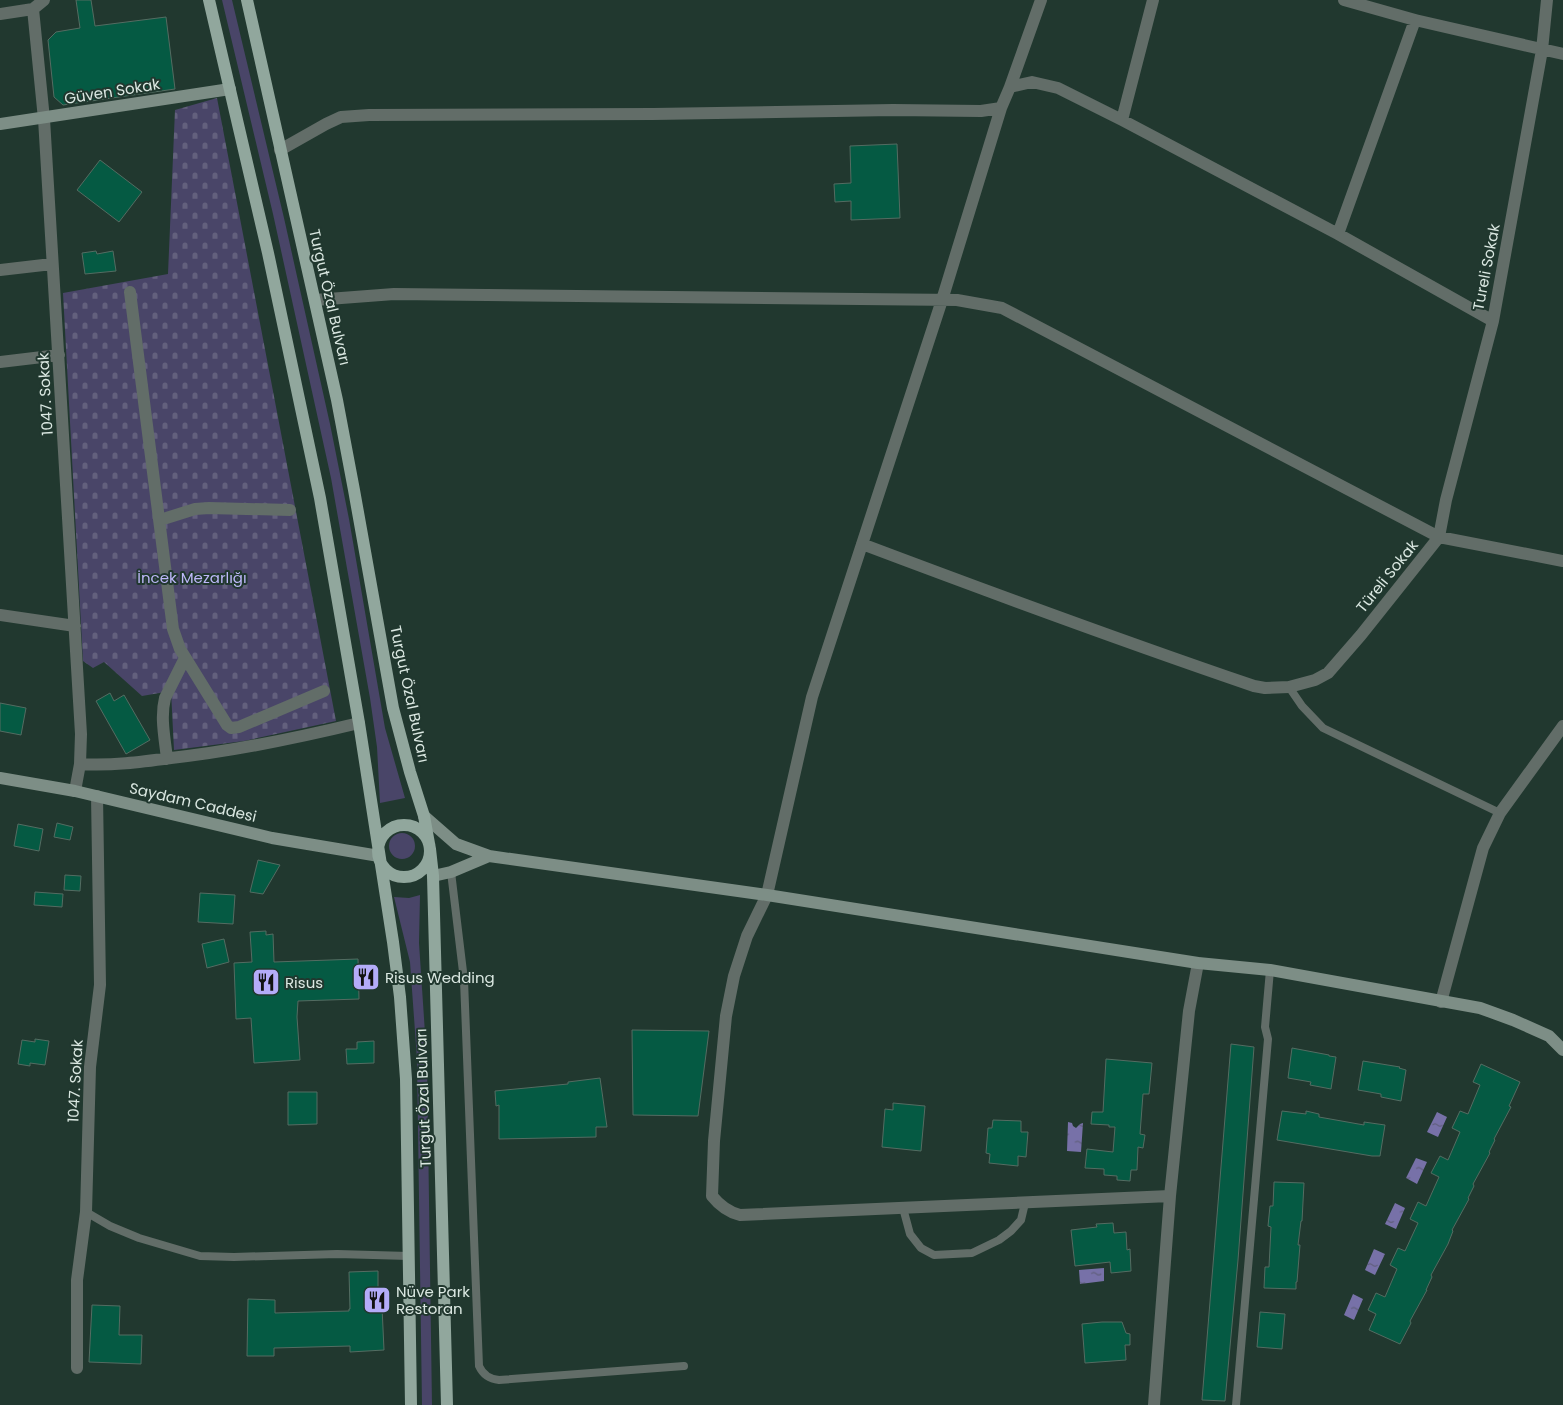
<svg xmlns="http://www.w3.org/2000/svg" width="1563" height="1405" viewBox="0 0 1563 1405" font-family="Poppins,sans-serif">
	<defs>
		<pattern id="cemetery-stones" width="16" height="16" patternUnits="userSpaceOnUse" patternTransform="scale(1.25)"><rect width="16" height="16" fill="#494568"/><path d="M2 7V4a2 2 0 0 1 4 0v3zM10 15v-3a2 2 0 0 1 4 0v3z" fill="#63607d"/></pattern>
		<pattern id="water-ripples" width="26" height="14" patternUnits="userSpaceOnUse" patternTransform="scale(1.25)"><rect width="26" height="14" fill="#7771a8"/><path d="M2 4q2-2 4 0t4 0M15 11q2-2 4 0t4 0" fill="none" stroke="#5f5e7b"/></pattern>
	</defs>
	<rect width="100%" height="100%" fill="#21382f"/>
	<path fill="#494568" d="M222,0H232L284,218L330,424L349,519L385,728L405,798L380,803L377,747L370,698L331,478L273,214Z
		M389 846a13 13 0 1 1 26 0a13 13 0 1 1-26 0Z
		M420,895L419,943L427,1063L432,1405H422L417,1059L410,962L394,897L409,898Z"/>
	<path fill="url(#cemetery-stones)" d="M217,98L336,721L244,741L174,750L171,691L142,696L104,662L93,668L83,661L63,293L168,274L175,110Z"/>
	<path fill="url(#water-ripples)" d="M1437,1112L1447,1117L1438,1137L1427,1132Z
		M1068,1122L1072,1123L1073,1126L1076,1128L1080,1124L1083,1123L1081,1152L1067,1151Z
		M1416,1158L1427,1162L1417,1184L1406,1178Z
		M1395,1203L1405,1208L1396,1229L1385,1224Z
		M1374,1249L1385,1254L1375,1275L1365,1270Z
		M1104,1268V1281L1080,1284L1079,1270Z
		M1353,1294L1363,1299L1354,1320L1344,1315Z"/>
	<path fill="#055a43" stroke="#546c62" d="M76,0H91L95,26L166,17L175,89L63,105L54,97L48,40L56,32L80,28Z
		M897,144L900,218L851,220V201L835,202L834,184L851,183L850,146Z
		M100,160L142,192L119,222L77,190Z
		M96,251L97,254L113,251L116,271L85,274L82,253Z
		M110,693L114,701L124,695L150,740L126,754L96,701Z
		M0,703L26,708L21,735L0,731Z
		M57,823L73,827L70,840L54,837Z
		M18,824L43,829L39,851L14,846Z
		M258,860L280,865L263,894L250,892Z
		M65,875L81,876L80,891L64,890Z
		M35,892L63,894L62,907L34,905Z
		M200,893L235,895L233,924L198,922Z
		M266,931V935L273,934L274,962L358,959L359,999L298,1001L297,1017L300,1060L254,1063L251,1018L236,1019L234,963L252,962L250,932Z
		M224,939L229,962L207,968L202,944Z
		M632,1030L709,1031L698,1116L633,1115Z
		M35,1039L49,1041L45,1065L30,1063V1066L18,1064L22,1040L35,1042Z
		M374,1041V1063L347,1064L346,1049H357V1042Z
		M1231,1044L1254,1047L1238,1260L1225,1401L1202,1400Z
		M1292,1048L1329,1055V1056L1336,1057L1331,1089L1310,1085L1311,1082L1288,1078Z
		M1106,1059L1152,1063L1149,1094H1143L1140,1134L1145,1135L1143,1148L1138,1147L1137,1170H1131L1130,1181L1117,1180V1176L1104,1175V1169L1085,1168L1087,1149L1113,1152L1115,1127H1109V1125L1091,1124L1092,1112H1103Z
		M1363,1061L1400,1067L1399,1068L1406,1070L1401,1101L1381,1097V1094L1358,1090Z
		M1481,1064L1520,1082L1509,1106L1511,1107L1494,1139L1495,1140L1489,1152L1490,1153L1473,1184L1474,1186L1468,1198L1469,1199L1452,1230L1453,1231L1448,1244L1431,1275L1432,1277L1426,1290H1427L1410,1321L1411,1323L1400,1344L1369,1330L1376,1314L1368,1310L1376,1293L1385,1297L1397,1269L1390,1265L1398,1248L1405,1251L1418,1223L1410,1219L1418,1202L1426,1206L1439,1177L1431,1173L1440,1156L1448,1160L1460,1132L1452,1128L1460,1111L1468,1114L1480,1085L1473,1082Z
		M600,1078L607,1127H596V1137L499,1139V1105L496,1106L495,1091L568,1084V1082Z
		M288,1092H317V1124L288,1125Z
		M893,1103L925,1106L921,1151L882,1147L885,1109L893,1110Z
		M1282,1111L1306,1114V1111L1319,1114V1117L1364,1125V1122L1385,1125L1380,1156H1372L1277,1140Z
		M993,1120L1021,1121V1132H1028L1026,1157L1018,1156V1166L989,1163L990,1154L986,1153L988,1128H992Z
		M1274,1182L1304,1183L1302,1221H1301L1298,1245H1300L1297,1282H1296V1289L1264,1288L1265,1267H1269L1271,1227L1268,1226L1270,1206H1273Z
		M1113,1223L1114,1233L1126,1232L1127,1250L1130,1249L1131,1271L1111,1273L1110,1262L1075,1266L1071,1230L1097,1227L1096,1224Z
		M378,1271V1307H382L384,1350L350,1352V1346L274,1348V1356H247L248,1299L275,1300V1313L349,1311V1309H350L349,1272Z
		M92,1305L120,1306L119,1335H142L141,1364L89,1362Z
		M1260,1312L1285,1314L1282,1349L1257,1347Z
		M1102,1322H1122L1126,1333L1130,1334V1345H1125L1126,1360L1085,1363L1082,1324Z"/>
	<g fill="none" stroke-linecap="round" stroke-linejoin="round">
		<path stroke="#626d68" stroke-width="8" d="M1289,687L1302,706L1323,728L1500,813
			M451,872L464,980L479,1366C483,1375 489,1379 499,1380L684,1366
			M903,1208L910,1234L921,1248L934,1255L972,1253L999,1240L1011,1231L1021,1220L1025,1203
			M86,1212L110,1226L139,1238L200,1256L234,1257L337,1254L409,1256
			M1236,1405L1268,1039L1265,1027L1270,970"/>
		<path stroke="#626d68" stroke-width="12" d="M44,0L33,9L44,119L81,734L80,764L75,791
			M1041,0L1010,87L1001,108L942,300L812,697L767,895L747,936L734,976L726,1016L714,1141L712,1196C720,1206 728,1212 740,1215L1170,1196
			M1344,0L1415,20L1563,54
			M0,14L33,9
			M1010,87L1032,82L1058,88L1122,120L1338,234L1493,321
			M1122,120L1153,0
			M280,150L326,124L341,117L369,115L653,114L893,110L981,111L1001,108
			M1338,234L1415,20
			M0,270L52,264
			M130,292L173,629L180,649L227,725L231,728L239,727L324,691
			M315,300L394,294L957,300L1002,308L1439,537L1563,561
			M0,362L59,355
			M160,520L195,509L209,508L290,510
			M862,544C992,593 1122,641 1254,686L1265,688L1289,687L1315,680L1328,673L1361,635L1439,537L1446,500L1493,321L1542,50L1547,0
			M0,615L75,626
			M167,759C165,739 160,718 165,698L185,658
			M80,764C111,766 141,762 171,758C235,751 297,738 359,723
			M1441,1002L1483,848L1500,813L1563,726
			M77,1368V1280L86,1212L90,1067L100,985L97,796
			M1154,1405L1170,1196L1189,1011L1198,963"/>
		<path stroke="#7d8e86" stroke-width="12" d="M0,124L230,89
			M0,778L75,791L272,838L379,856
			M424,816L456,844L489,856L767,895L1198,963L1270,970L1480,1008L1513,1020L1549,1036L1563,1050
			M433,876L451,872L489,856"/>
		<path stroke="#91a79d" stroke-width="12" d="M209,0L268,253L320,498L359,723L393,942L400,997L406,1079L411,1405
			M247,0L337,400L354,490L393,708L410,772L424,816L430,849L433,876L447,1405
			M378 851a26 26 0 1 1 52 0a26 26 0 1 1-52 0Z"/>
	</g>
	<defs>
		<g id="restaurant-square" transform="scale(1.4375)"><rect x="-9" y="-9" width="18" height="18" rx="4" fill="#b4acf9" stroke="#21382f"/><path d="M-5-6h1v4h1v-4h1v4h1v-4h1v5L-1.5 .5V6h-2V.5L-5-1ZM5-6V6H3V1.5H1.5Q1.5-4 5-6Z" fill="#111"/></g>
	</defs>
	<g fill-rule="evenodd">
		<use href="#restaurant-square" x="366" y="977"/>
		<use href="#restaurant-square" x="266" y="982"/>
		<use href="#restaurant-square" x="377" y="1300"/>
	</g>
	<g text-anchor="middle" dominant-baseline="central" stroke-width="4" stroke-linejoin="round" paint-order="stroke">
		<g font-size="15" fill="#dbe8e2" stroke="#21382f">
			<text transform="translate(112 91) rotate(-9)">Güven Sokak</text>
			<text transform="translate(1486 267) rotate(-79)">Tureli Sokak</text>
			<text transform="translate(330 297) rotate(77)">Turgut Özal Bulvarı</text>
			<text transform="translate(45 394) rotate(-93)">1047. Sokak</text>
			<text transform="translate(1387 576) rotate(-51)">Türeli Sokak</text>
			<text transform="translate(410 694) rotate(78)">Turgut Özal Bulvarı</text>
			<text transform="translate(193 802) rotate(13)">Saydam Caddesi</text>
			<text transform="translate(75 1081) rotate(-87)">1047. Sokak</text>
			<text transform="translate(423 1098) rotate(-92)">Turgut Özal Bulvarı</text>
		</g>
		<g font-size="15" fill="#beb8f9" stroke="#21382f">
			<text x="192" y="577">İncek Mezarlığı</text>
		</g>
		<g font-size="15" fill="#dbe8e2" stroke="#21382f" text-anchor="start">
			<text x="385" y="977">Risus Wedding</text>
			<text x="285" y="982">Risus</text>
			<text x="396" y="1291">Nüve Park<tspan x="396" dy="17">Restoran</tspan></text>
		</g>
	</g>
</svg>
